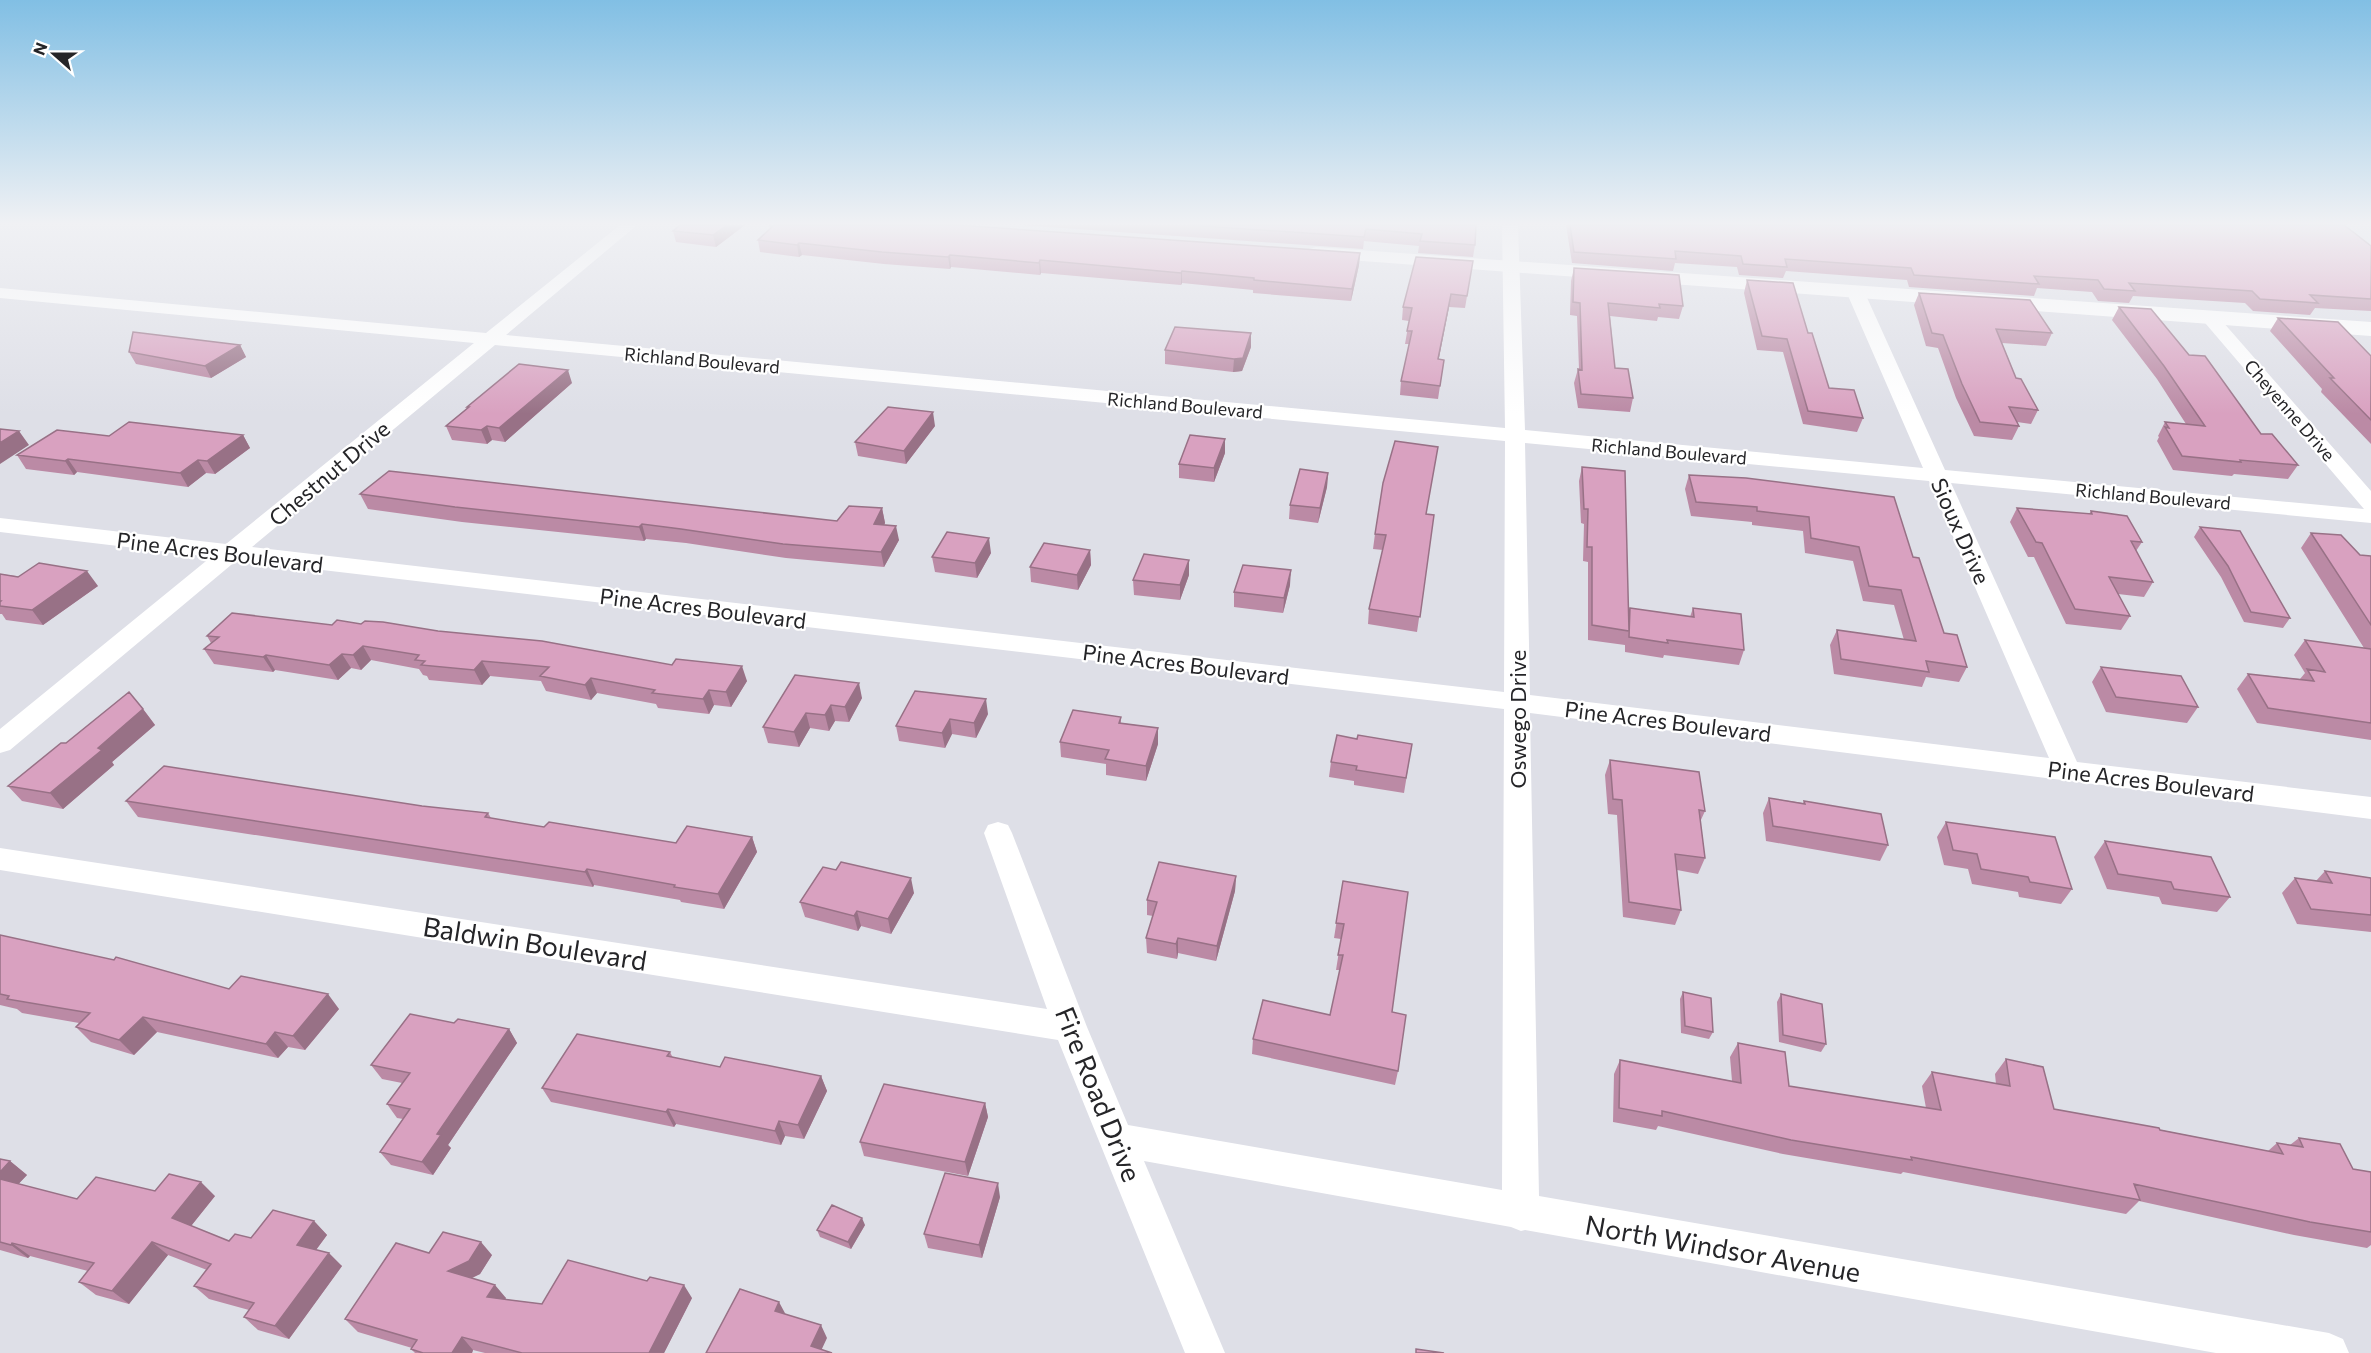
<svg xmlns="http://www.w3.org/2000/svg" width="2371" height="1353" viewBox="0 0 2371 1353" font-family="Commissioner,sans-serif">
	<rect width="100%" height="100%" fill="#dedfe7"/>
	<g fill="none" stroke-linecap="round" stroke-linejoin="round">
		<path fill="#fff" fill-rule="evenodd" d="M620,225H637L506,335L1505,428L1502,225H1518L1525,430L1923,468L1846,291L1849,287H1861L1864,291L1945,470L2364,509L2200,317L2203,313H2215L2371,491V523L1951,483L2077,762L2371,797V819L1530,713L1539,1196L2329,1333L2343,1339L2349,1353H2216L1525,1230L1521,1231L1511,1227L1144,1161L1225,1353H1185L1058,1040L0,870V848L1047,1009L984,833L988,825L998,822L1008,825L1012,833L1087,1027L1128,1125L1502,1190L1504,709L237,560L10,750L0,753V729L211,557L0,532V518L226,544L474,343L0,298V288L486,333ZM495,345L1505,441L1504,692L252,547ZM1525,443L1929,481L2049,758L1530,695Z"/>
		<path fill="#fff" fill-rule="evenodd" d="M1316,247L2371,322V336L1309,257L1305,253L1309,249Z"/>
	</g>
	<path fill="#bb8aa5" d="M680,225H745L716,247L676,242L673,231Z
		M768,225H956L1360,253L1359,265L1351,301L1253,293V290L1182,283L1181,285L1041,273L1040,275L951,267L950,269L884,264L802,255L799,257L760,252L758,240L771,228Z
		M1020,225H1476L1475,245L1473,257L1418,253L1419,246L1364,241L1363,249Z
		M1566,225H2344L2371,246V311L2315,308L2310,315L2253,311L2245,303L2133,296L2129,303L2098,301L2092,292L2037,288L2034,296L1909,287L1907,280L1786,271L1783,278L1739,275L1737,267L1675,263L1673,271L1572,263Z
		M1473,261L1465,308L1449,307L1438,359L1444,360L1438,399L1400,395L1401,381L1409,344H1405L1409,321L1402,320L1403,307Z
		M1574,268L1683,306L1679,319L1658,317L1657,321L1610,316L1615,368L1633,398L1630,412L1578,408L1574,383L1578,369H1579L1577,316L1570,315L1571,281Z
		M1747,280L1808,333L1829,388L1863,418L1857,432L1803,424L1783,352L1757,350L1744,293Z
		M1919,293L2052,333L2046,346L2002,343L2016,378L2038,410L2031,424L2017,422L2019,426L2012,440L1974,436L1956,398L1938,348L1926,346L1914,305Z
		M2119,307L2189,355L2261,434L2298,465L2288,479L2234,474L2232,476L2173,470L2157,441L2159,437L2158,436L2165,422L2186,424L2157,379L2112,320Z
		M2278,318L2371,356V444L2321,392L2322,389L2270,331Z
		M240,345L246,357L211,378L136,364L129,352Z
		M1251,347L1242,371L1233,372L1165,364V350Z
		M572,383L505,442L492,440L487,444L452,440L446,426L467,408V407Z
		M935,426L906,464L858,456L855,442Z
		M243,435L250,448L215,474L206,473L188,487L77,472L74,475L26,469L17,455L109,436Z
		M1438,447L1426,514L1434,515L1417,632L1368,624L1369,609L1383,550L1373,549L1375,534Z
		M1225,453L1214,482L1179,478V464Z
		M1582,467L1629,612L1630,608L1690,617L1693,608L1744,650L1739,665L1664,655L1663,658L1625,652V645L1588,640V562L1583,561L1584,524L1581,523L1579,481Z
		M1328,473L1327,487L1318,523L1289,519L1290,505Z
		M1689,475L1746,478L1913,557L1944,633L1967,667L1959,682L1926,677L1922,687L1834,674L1830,645L1837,630L1904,640L1894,605L1863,601L1853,561L1805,553L1803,531L1752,525V522L1691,516L1685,489Z
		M360,494L837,521L882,508L885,523L884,525L899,540L884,567L786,558L686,543L646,539L644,541L462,522L368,509Z
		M2017,508L2089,514L2091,511L2142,542L2136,551L2153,582L2144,597L2118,594L2130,616L2121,630L2066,624L2034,557H2028L2010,522Z
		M2200,527L2290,618L2283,628L2244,622L2221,577L2194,537Z
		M2311,533L2360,555L2371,556V740L2257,723L2237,689L2248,674L2300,679L2305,673L2294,655L2305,640L2364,648L2301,548Z
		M1090,550L1091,565L1078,590L1031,582L1030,567Z
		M991,553L977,578L935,572L932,557Z
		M1189,560V575L1180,600L1134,595L1133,580Z
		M0,574L98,586L43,625L6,620L2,614H0Z
		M1290,585L1283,613L1234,607V592Z
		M232,613L747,681L731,707L714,705L709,714L658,708L656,704L597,693L591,700L546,691L541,681L490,676L482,685L429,680L427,676L423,675L419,669L371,660L361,670L351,668L338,680L275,670L273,672L214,664L204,649L211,643L207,636Z
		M2101,667L2198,707L2187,723L2106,712L2092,682Z
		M795,675L862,698L849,722L835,721L829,731L810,728L799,747L768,743L763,727Z
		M143,709L155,725L112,762L114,765L63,809L22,801L8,786L66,743Z
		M988,714L976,738L952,734L945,748L899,741L896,726Z
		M1121,717V723L1158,728V744L1146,781L1106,775V764L1061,757L1060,742Z
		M1357,739L1412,744L1404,793L1354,785V781L1329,777L1331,762Z
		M1610,760L1705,811L1700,822L1705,858L1698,874L1677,870L1681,910L1675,925L1623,917L1617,815L1608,814L1605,775Z
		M1769,798L1803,803L1804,801L1888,845L1880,861L1766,841L1763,813Z
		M126,801L422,806L488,813L491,818L544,827L676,843L752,837L757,852L724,909L681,902L680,900L594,885L593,887L138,817Z
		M1946,822L2072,889L2061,904L2019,897L2018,892L1972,884L1968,869L1944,865L1937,837Z
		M2105,841L2230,897L2217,912L2162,904L2159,897L2107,889L2094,857Z
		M836,870L914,893L891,934L861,926L858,931L805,917L800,902Z
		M2325,871L2371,878V932L2297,924L2282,893L2295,878L2316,881Z
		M1236,876L1235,891L1216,961L1178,953L1177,959L1147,953L1146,938L1153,916L1147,915V900Z
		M1343,881L1392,1012L1398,1071L1395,1085L1252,1054L1253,1039L1330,1015L1340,970H1336L1341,939L1334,938Z
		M0,935L229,989L339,1009L305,1050L288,1047L278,1058L157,1032L134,1055L91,1042L76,1027L79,1023L22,1013L17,1009L0,1005Z
		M1683,992L1713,1032L1709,1039L1681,1033L1680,999Z
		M1781,994L1826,1044L1821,1052L1779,1042L1777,1002Z
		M454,1023L509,1029L517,1043L448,1145L451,1148L433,1175L391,1165L380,1152L403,1119L397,1118L387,1104L402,1083L382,1079L371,1065Z
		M1738,1043L1789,1086L1926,1108L1922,1086L1932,1072L1996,1084L1995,1074L2006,1059L2054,1109L2268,1151L2277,1143L2290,1145L2299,1138L2353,1169L2371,1172V1245L2367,1248L2294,1235L2139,1201L2126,1214L1903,1172L1901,1174L1783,1154L1658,1126L1656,1130L1613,1122L1614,1074L1620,1060L1732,1081L1730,1057Z
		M670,1052L673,1058L720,1067L821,1076L827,1091L804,1139L785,1136L781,1145L676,1124L674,1127L551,1102L542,1088Z
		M985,1103L988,1117L968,1176L864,1156L860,1142Z
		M0,1159L10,1161L27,1175L18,1184L77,1199L155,1191L215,1196L191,1226L229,1241L251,1238L314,1221L327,1235L316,1250L342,1266L289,1339L258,1330L244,1317L249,1310L209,1299L194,1286L207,1270L168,1255L129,1304L96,1295L79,1282L88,1271L30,1256L28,1258L0,1250Z
		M1000,1197L982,1258L928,1248L924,1234Z
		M865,1225L851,1249L820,1237L817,1230Z
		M429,1253L492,1255L480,1274L472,1278L506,1298L505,1299L542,1304L692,1298L664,1353H485L473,1350L472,1353H415L411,1349L412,1348L358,1332L345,1319Z"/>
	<path fill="#987186" d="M727,225H745L716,247L713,235Z
		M799,243L802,255L799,257L797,245Z
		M1360,253L1359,265L1351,301L1352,289Z
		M950,255L951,267L950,269L948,257Z
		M1040,260L1041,273L1040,275L1039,263Z
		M1182,271V283L1181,285V273Z
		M1451,294L1449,307L1436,373L1438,359Z
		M1251,333V347L1242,371L1233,372L1234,359Z
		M240,345L246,357L211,378L205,366Z
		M568,370L572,383L505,442L499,428Z
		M933,412L935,426L906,464L904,451Z
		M487,426L492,440L487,444L481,430Z
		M19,431L29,445L0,464V443Z
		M243,435L250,448L215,474L207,461Z
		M1225,439V453L1214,482V468Z
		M68,459L77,472L74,475L65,461Z
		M198,460L206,473L188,487L180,473Z
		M1328,473L1327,487L1318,523L1320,508Z
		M882,508L885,523L877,538L874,524Z
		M642,524L646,539L644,541L639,527Z
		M896,526L899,540L884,567L881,552Z
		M989,538L991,553L977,578L975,563Z
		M1090,550L1091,565L1078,590L1077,575Z
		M1189,560V575L1180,600V585Z
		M1291,570L1290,585L1283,613L1284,598Z
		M87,571L98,586L43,625L32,610Z
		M363,646L371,660L361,670L353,655Z
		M342,654L351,668L338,680L329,665Z
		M266,655L275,670L273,672L263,657Z
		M482,661L490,676L482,685L474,670Z
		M742,666L747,681L731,707L726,692Z
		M591,678L597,693L591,700L585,685Z
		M859,683L862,698L849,722L845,707Z
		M709,690L714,705L709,714L703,699Z
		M986,699L988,714L976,738L974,723Z
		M831,705L835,721L829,731L825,715Z
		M143,709L155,725L112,762L114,765L63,809L50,793L98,748Z
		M806,713L810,728L799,747L794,732Z
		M950,719L952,734L945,748L942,733Z
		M1158,728V744L1146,781V766Z
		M752,837L757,852L724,909L718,894Z
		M587,869L594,885L593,887L585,872Z
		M1236,876L1235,891L1216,961L1217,946Z
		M911,878L914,893L891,934L888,919Z
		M857,911L861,926L858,931L854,916Z
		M1178,938V953L1177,959L1176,944Z
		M328,994L339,1009L305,1050L293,1036Z
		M143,1017L157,1032L134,1055L119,1040Z
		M509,1029L517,1043L448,1145L451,1148L433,1175L422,1162L437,1134Z
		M275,1032L288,1047L278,1058L266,1044Z
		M821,1076L827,1091L804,1139L798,1125Z
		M985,1103L988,1117L968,1176L965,1162Z
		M668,1109L676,1124L674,1127L666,1112Z
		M779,1121L785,1136L781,1145L775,1131Z
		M10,1161L27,1175L11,1192L0,1183V1172Z
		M201,1182L215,1196L187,1231L172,1218Z
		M998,1183L1000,1197L982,1258L979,1245Z
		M862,1218L865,1225L851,1249L848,1242Z
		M314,1221L327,1235L310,1258L297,1245Z
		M152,1242L168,1255L129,1304L112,1291Z
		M481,1242L492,1255L480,1274L459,1284L448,1271Z
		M12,1243L30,1256L28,1258L11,1245Z
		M329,1253L342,1266L289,1339L275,1326Z
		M495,1285L506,1298L498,1310L487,1297Z
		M684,1285L692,1298L664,1353H649Z
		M779,1302L786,1315L775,1311Z
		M821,1325L827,1338L820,1353L811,1346Z
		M462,1337L473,1350L472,1353H452Z"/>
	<path fill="#d9a1c0" stroke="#987186" stroke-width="1.5" d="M680,225H727L713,235L673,231Z
		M774,225H956L1360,253L1352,289L1254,280V278L1182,271L1181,273L1040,260L1039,263L950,255L948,257L882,252L799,243L797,245L758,240Z
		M1188,225H1476L1475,245L1420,241L1422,234L1366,229L1364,237Z
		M1570,225H2344L2371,246V299L2310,295L2318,303L2260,299L2252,291L2129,283L2135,291L2104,289L2098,280L2034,276L2039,284L1914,275L1911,268L1785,259L1787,267L1743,264L1741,256L1675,251L1676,259L1574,252Z
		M1416,257L1473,261L1467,296L1451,294L1438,359L1444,360L1440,386L1401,381L1412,331H1407L1412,308L1403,307Z
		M1574,268L1679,275L1683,306L1659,304L1660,308L1608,303L1615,368L1628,369L1633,398L1581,394L1578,369L1582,370L1580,303L1573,302Z
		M1747,280L1793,283L1808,333H1812L1829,388L1854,390L1863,418L1808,411L1787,339L1762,336Z
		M1919,293L2030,300L2052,333L1996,329L2016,378L2021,379L2038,410L2009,407L2019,426L1980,422L1962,384L1943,335L1932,333Z
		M2119,307L2151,309L2189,355L2205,356L2261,434H2272L2298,465L2240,460L2241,462L2182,456L2165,427L2169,428L2165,422L2205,426L2164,366Z
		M2278,318L2338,322L2371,356V420L2330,378H2334Z
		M1175,327L1251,333L1243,358L1234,359L1165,350Z
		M133,332L240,345L205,366L129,352Z
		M519,364L568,370L499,428L487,426L481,430L446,426L469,407H467Z
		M888,407L933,412L904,451L855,442Z
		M129,422L243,435L207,461L198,460L180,473L68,459L65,461L17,455L57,430L109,436Z
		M0,429L19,431L0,443Z
		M1190,435L1225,439L1214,468L1179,464Z
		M1395,441L1438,447L1426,514L1434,515L1420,617L1369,609L1386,535L1375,534L1383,483Z
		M1582,467L1625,471L1629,631L1592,625V547H1587L1588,509H1584Z
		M1300,469L1328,473L1320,508L1290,505Z
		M389,471L837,521L849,506L882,508L874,524L896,526L881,552L783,544L681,529L642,524L639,527L455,507L360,494Z
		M1689,475L1746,478L1894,497L1913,557L1919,558L1944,633L1957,635L1967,667L1926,661L1929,672L1841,659L1837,630L1916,641L1901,590L1869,586L1859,547L1811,538L1809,517L1757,511V507L1696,502Z
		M2017,508L2092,514L2091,511L2127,516L2142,542L2131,541L2153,582L2109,577L2130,616L2075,609L2042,543L2036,542Z
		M2200,527L2240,531L2290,618L2251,612L2228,566Z
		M947,532L989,538L975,563L932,557Z
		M2311,533L2341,535L2360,555L2371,556V625Z
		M1044,543L1090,550L1077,575L1030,567Z
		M1144,554L1189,560L1180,585L1133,580Z
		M39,563L87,571L32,610L0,606V602L1,601H0V574L18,577Z
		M1243,565L1291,570L1284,598L1234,592Z
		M1630,608L1694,617L1693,608L1741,614L1744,650L1667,640L1668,643L1629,637Z
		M232,613L332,625L337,620L361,624L365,621L383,622L438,631L542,641L672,665L676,659L742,666L726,692L709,690L703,699L652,693L655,690L591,678L585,685L540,676L549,667L482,661L474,670L421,665L425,661L415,660L419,655L363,646L353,655L342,654L329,665L266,655L263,657L204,649L219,637L207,636Z
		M2305,640L2371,649V723L2268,708L2248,674L2314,681L2307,669L2325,672Z
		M2101,667L2181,676L2198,707L2116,697Z
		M795,675L859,683L845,707L831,705L825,715L806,713L794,732L763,727Z
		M915,691L986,699L974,723L950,719L942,733L896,726Z
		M129,692L143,709L98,748L102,750L50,793L8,786L61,743H66Z
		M1073,710L1121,717L1119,723L1158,728L1146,766L1105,759L1109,750L1060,742Z
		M1337,735L1357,739L1358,735L1412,744L1406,778L1356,770L1357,766L1331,762Z
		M1610,760L1699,772L1705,811L1699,810L1705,858L1675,854L1681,910L1629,902L1622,800L1613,799Z
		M164,766L422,806L488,813L485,817L544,827L549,822L676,843L687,826L752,837L718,894L674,887L675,885L587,869L585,872L126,801Z
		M1769,798L1805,804L1804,801L1881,814L1888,845L1773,826Z
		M1946,822L2055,837L2072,889L2030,882L2028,877L1981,869L1977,854L1953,850Z
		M2105,841L2211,857L2230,897L2174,889L2171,882L2118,874Z
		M841,862L911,878L888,919L857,911L854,916L800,902L823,867L836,870Z
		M1159,862L1236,876L1217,946L1178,938L1176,944L1146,938L1157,902L1147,900Z
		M2325,871L2371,878V915L2311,909L2295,878L2332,883Z
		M1343,881L1408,892L1392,1012L1406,1015L1398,1071L1253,1039L1263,1000L1330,1015L1343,955H1338L1344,924L1336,923Z
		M0,935L114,960L116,957L229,989L241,976L328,994L293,1036L275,1032L266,1044L143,1017L119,1040L76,1027L90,1013L7,999L9,996L0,994Z
		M1683,992L1711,998L1713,1032L1685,1026Z
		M1781,994L1822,1004L1826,1044L1783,1035Z
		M410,1014L454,1023L458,1019L509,1029L437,1134L441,1135L422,1162L380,1152L410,1109L387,1104L410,1073L371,1065Z
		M577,1034L670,1052L667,1056L720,1067L725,1057L821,1076L798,1125L779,1121L775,1131L668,1109L666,1112L542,1088Z
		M1738,1043L1785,1052L1789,1086L1941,1110L1932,1072L2010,1086L2006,1059L2043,1067L2054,1109L2159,1128L2160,1130L2283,1154L2277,1143L2303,1147L2299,1138L2340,1144L2353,1169L2371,1172V1232L2310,1222L2134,1184L2140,1200L1911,1157L1912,1160L1791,1140L1662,1111V1116L1619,1108L1620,1060L1741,1083Z
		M884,1084L985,1103L965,1162L860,1142Z
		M0,1159L10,1161L0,1172Z
		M945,1173L998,1183L979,1245L924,1234Z
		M169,1174L201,1182L172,1218L229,1241L235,1234L251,1238L273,1210L314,1221L297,1245L329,1253L275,1326L244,1317L254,1303L194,1286L211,1264L152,1242L112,1291L79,1282L94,1263L12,1243L11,1245L0,1242V1179L77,1199L96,1177L155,1191Z
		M832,1205L862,1218L848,1242L817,1230Z
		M443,1232L481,1242L469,1261L448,1271L495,1285L487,1297L542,1304L568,1260L647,1281L650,1277L684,1285L649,1353H522L462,1337L452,1353H423L411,1349L417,1340L345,1319L396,1243L429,1253Z
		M740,1289L779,1302L775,1311L821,1325L811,1346L832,1353H706Z
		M1416,1349L1444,1353H1416Z"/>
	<linearGradient id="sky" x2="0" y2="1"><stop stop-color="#81bfe4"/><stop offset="0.54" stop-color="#f0f1f4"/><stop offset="1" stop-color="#f0f1f4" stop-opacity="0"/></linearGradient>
	<rect width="2371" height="414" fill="url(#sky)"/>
	<g text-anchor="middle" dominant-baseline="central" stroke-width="4.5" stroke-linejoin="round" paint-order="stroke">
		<g font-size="18" fill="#252528" stroke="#fff">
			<text transform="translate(702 360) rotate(5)">Richland Boulevard</text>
			<text transform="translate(1185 405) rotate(5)">Richland Boulevard</text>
			<text transform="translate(2290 410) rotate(49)">Cheyenne Drive</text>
			<text transform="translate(1669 451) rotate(5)">Richland Boulevard</text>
			<text transform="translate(2153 496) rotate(5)">Richland Boulevard</text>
		</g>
		<g font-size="22" fill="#252528" stroke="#fff">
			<text transform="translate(329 473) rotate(-40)">Chestnut Drive</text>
			<text transform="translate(1961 531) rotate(66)">Sioux Drive</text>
			<text transform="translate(220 552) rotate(7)">Pine Acres Boulevard</text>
			<text transform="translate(703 608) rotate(7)">Pine Acres Boulevard</text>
			<text transform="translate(1186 664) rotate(7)">Pine Acres Boulevard</text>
			<text transform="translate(1517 719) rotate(-90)">Oswego Drive</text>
			<text transform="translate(1668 721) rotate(7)">Pine Acres Boulevard</text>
			<text transform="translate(2151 781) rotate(7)">Pine Acres Boulevard</text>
		</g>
		<g font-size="27" fill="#252528" stroke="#fff">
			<text transform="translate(535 943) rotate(9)">Baldwin Boulevard</text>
			<text transform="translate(1099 1094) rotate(68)">Fire Road Drive</text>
			<text transform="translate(1723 1248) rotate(10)">North Windsor Avenue</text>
		</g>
	</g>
	<g transform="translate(54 54) rotate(291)" stroke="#ffffff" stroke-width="4.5" paint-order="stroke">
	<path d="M0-4.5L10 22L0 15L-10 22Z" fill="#252528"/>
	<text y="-9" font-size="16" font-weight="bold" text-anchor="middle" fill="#252528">N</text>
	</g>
</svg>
